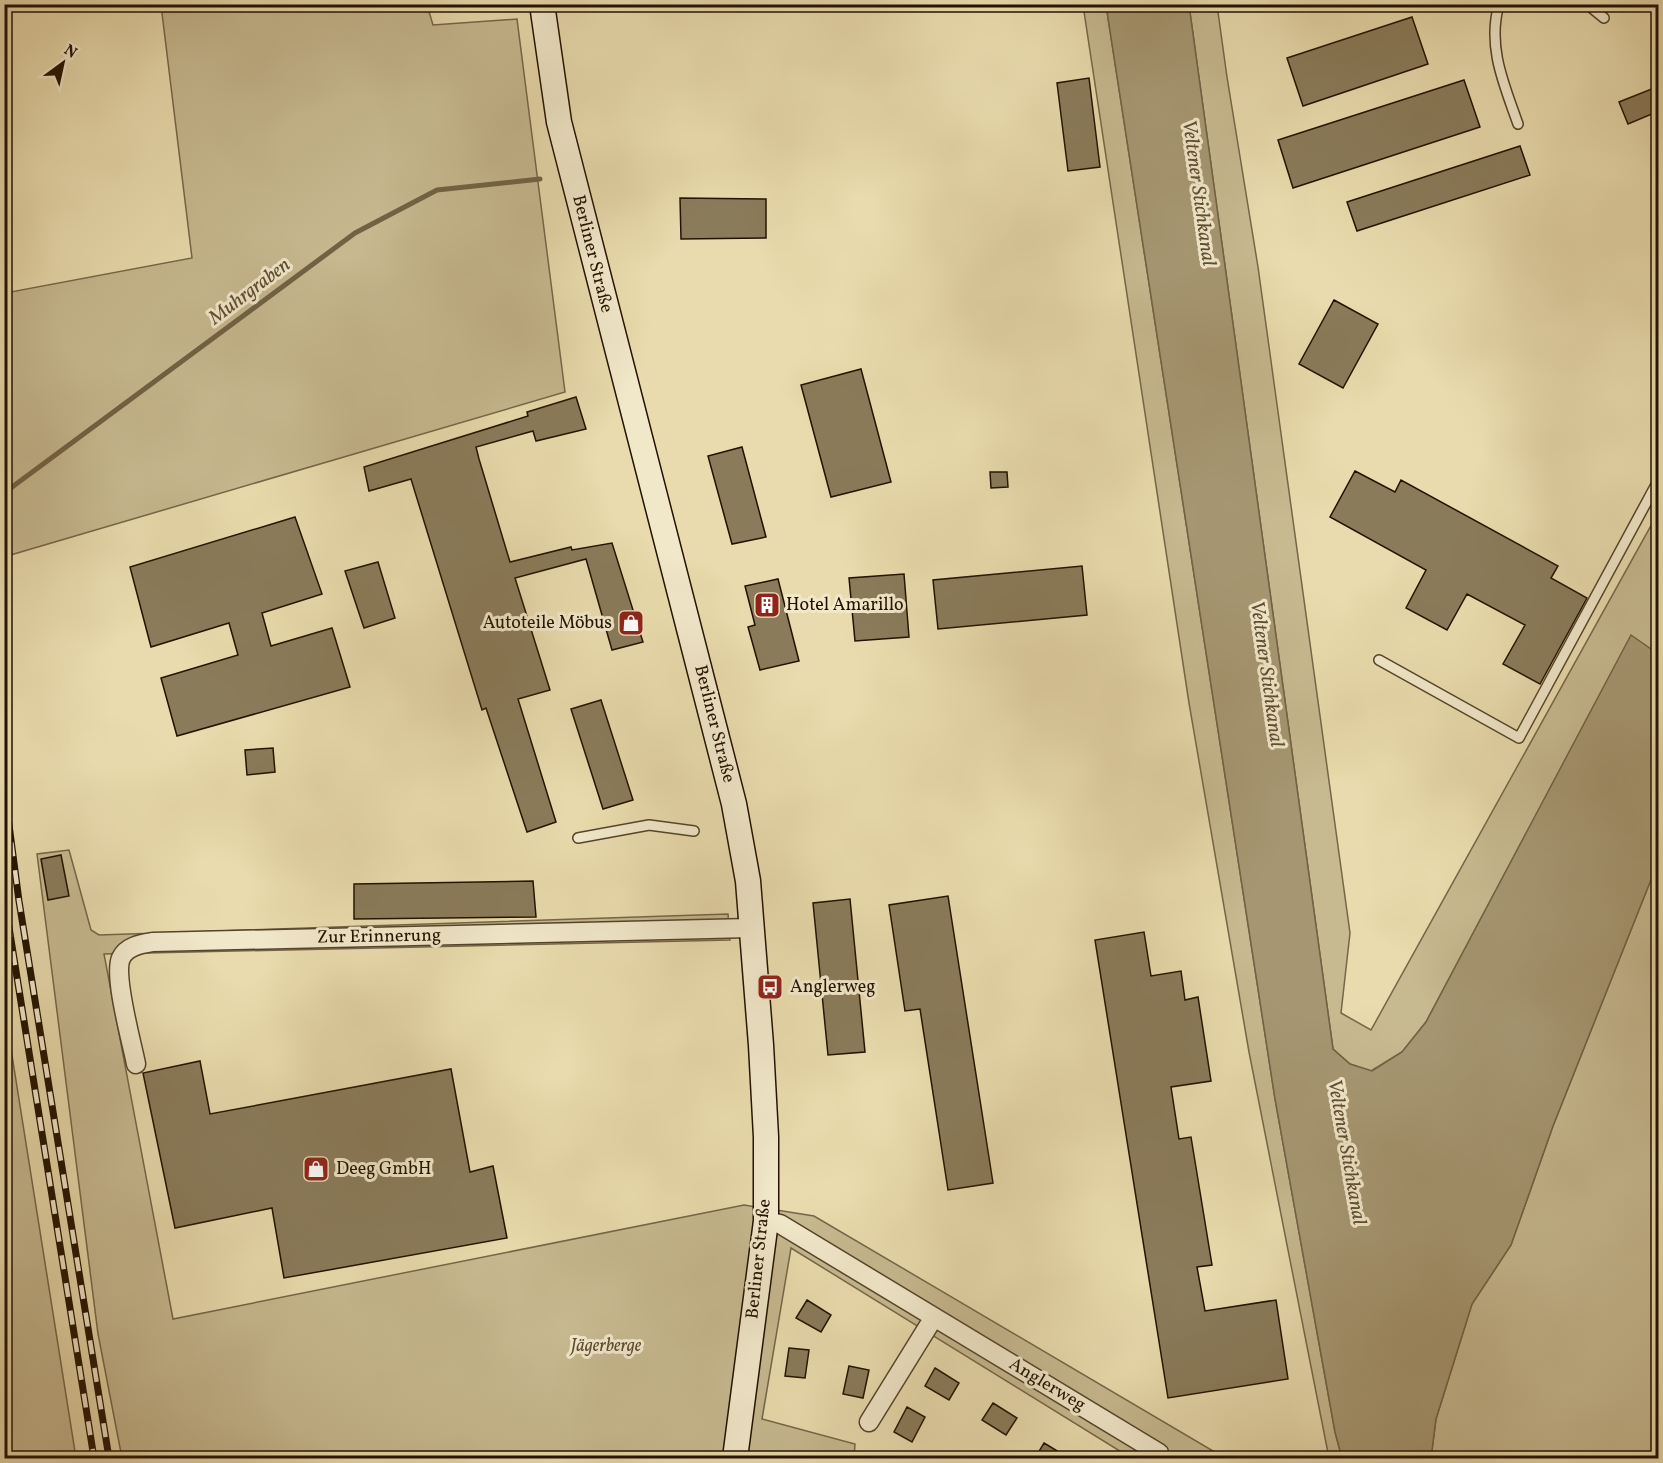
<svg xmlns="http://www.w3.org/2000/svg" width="1663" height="1463" viewBox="0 0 1663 1463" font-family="Vollkorn,serif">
	<rect width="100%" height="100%" fill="#e9dbad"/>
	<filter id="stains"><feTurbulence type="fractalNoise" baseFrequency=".00333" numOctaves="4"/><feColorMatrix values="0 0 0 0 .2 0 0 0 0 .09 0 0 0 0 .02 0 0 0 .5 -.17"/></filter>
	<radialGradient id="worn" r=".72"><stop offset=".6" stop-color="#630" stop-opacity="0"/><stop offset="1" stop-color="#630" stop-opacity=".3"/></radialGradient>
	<path fill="#c7b990" stroke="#756648" stroke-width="1.5" d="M427,5L433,25L517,19L565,392L7,556L4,548L5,293L192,258L161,5Z
		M1083,5H1106L1275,1099L1335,1432L1342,1458H1329L1249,1052L1189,703Z
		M1189,5H1217L1227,77L1258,267L1350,933L1341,1013L1371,1030L1658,513V654L1631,636L1426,1022L1402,1052L1371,1071L1350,1064L1333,1049Z
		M69,850L91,930L99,935L728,914L730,940L104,954L173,1319L744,1205L814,1216L1225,1458H1131L791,1248L762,1419L855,1444L854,1458H122L98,1334L37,854Z
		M1658,862V1458H1431L1436,1419L1472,1304L1511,1245L1553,1126Z
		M4,1005L76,1458H5Z"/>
	<path fill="#a69772" stroke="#726244" stroke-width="1.5" d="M1106,5H1189L1333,1049L1350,1064L1372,1071L1402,1052L1426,1022L1631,635L1658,654V862L1553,1126L1511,1245L1472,1304L1436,1419L1431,1458H1342L1335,1432L1275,1099Z"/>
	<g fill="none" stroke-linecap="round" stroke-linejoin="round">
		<path stroke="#726244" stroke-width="5" d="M4,493L355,233L437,190L540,179"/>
	</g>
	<path fill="#8a7b5a" stroke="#231200" stroke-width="1.5" d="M1412,17L1428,64L1303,106L1287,58Z
		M1089,78L1100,167L1068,171L1057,83Z
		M1464,80L1480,127L1293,188L1278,140Z
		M1659,86V111L1628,124L1619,102Z
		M1520,146L1530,175L1357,231L1347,202Z
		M680,198L766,199V238L681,239Z
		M1334,300L1378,324L1343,388L1299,364Z
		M861,369L891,482L831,497L801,385Z
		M576,397L586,429L536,441L533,431L476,447L479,459L510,562L571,547L572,550L612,543L643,642L612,650L586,559L515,578L550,690L518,699L556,822L527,832L486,708L482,710L411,479L369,491L364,467L528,416L527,412Z
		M742,447L766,537L732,544L708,456Z
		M1355,471L1395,492L1401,480L1558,566L1551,578L1587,598L1540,684L1503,664L1525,625L1467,594L1447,630L1406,608L1426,570L1330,517Z
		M990,472H1007L1008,487L991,488Z
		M295,517L322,594L262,613L271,646L332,628L350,687L177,736L161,678L238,655L229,623L151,647L130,567Z
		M378,562L395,618L364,628L345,571Z
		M1082,566L1087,615L938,629L933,580Z
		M904,574L909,637L855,641L849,578Z
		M778,579L799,661L760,670L748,627L755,625L745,586Z
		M601,700L633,800L603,809L571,709Z
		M273,748L275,772L247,775L245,750Z
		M61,855L69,896L48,900L41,859Z
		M533,881L536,917L354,919V884Z
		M948,896L993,1183L948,1190L920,1009L905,1011L889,905Z
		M850,899L865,1052L828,1055L813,903Z
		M1144,932L1151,976L1181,971L1185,1000L1198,997L1211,1081L1171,1087L1179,1139L1191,1137L1212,1265L1197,1267L1205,1311L1276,1300L1288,1379L1168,1398L1095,940Z
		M200,1061L210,1114L451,1069L470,1172L493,1166L507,1238L284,1278L272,1208L175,1228L143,1073Z
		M807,1300L831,1315L821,1332L796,1318Z
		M789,1348L809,1350L805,1378L785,1376Z
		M849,1366L869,1370L863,1398L843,1394Z
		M935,1368L959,1383L949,1400L925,1386Z
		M993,1403L1017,1418L1006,1435L982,1420Z
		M907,1407L925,1417L912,1442L894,1432Z
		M1044,1443L1069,1458H1035Z"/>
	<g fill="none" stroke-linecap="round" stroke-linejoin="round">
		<g stroke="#54442b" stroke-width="12">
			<path id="service" d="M1499,4C1487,47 1504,84 1518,124
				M1587,4L1604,18
				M1379,660L1519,738L1658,481
				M578,838L649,825L694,831"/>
		</g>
		<g stroke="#54442b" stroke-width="21">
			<path id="minor" d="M136,1064C132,1043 113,976 121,958C127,946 141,944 153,942L750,928
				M766,1221L780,1224L1159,1453
				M869,1422L934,1317"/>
		</g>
		<g stroke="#231200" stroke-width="27">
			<path id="secondary" d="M542,4L559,122L734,804L748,881L761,1045L766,1137V1221L735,1458"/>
		</g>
		<use href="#service" stroke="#f1e8ca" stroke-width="9"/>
		<use href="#minor" stroke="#f1e8ca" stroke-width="18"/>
		<use href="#secondary" stroke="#f1e8ca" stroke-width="24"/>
		<g stroke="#231200" stroke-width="7">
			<path id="rail" d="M4,787L19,901L109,1458
				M4,896L94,1458"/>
		</g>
		<use href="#rail" stroke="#f1e8ca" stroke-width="4.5" stroke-dasharray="14" stroke-linecap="butt"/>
	</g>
	<defs>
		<g id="building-square" transform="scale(1.35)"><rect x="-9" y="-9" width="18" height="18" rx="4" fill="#8f2418" stroke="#f1e8ca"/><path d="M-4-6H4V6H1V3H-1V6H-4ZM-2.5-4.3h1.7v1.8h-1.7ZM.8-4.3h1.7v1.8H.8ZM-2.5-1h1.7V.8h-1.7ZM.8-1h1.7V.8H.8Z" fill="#fff"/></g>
		<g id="shop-square" transform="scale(1.35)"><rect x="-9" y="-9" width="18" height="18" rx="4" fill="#8f2418" stroke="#f1e8ca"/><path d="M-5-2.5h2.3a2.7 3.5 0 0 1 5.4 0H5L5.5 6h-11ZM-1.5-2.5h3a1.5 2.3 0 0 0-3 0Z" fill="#fff"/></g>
		<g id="bus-square" transform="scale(1.35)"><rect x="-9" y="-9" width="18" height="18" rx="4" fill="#8f2418" stroke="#f1e8ca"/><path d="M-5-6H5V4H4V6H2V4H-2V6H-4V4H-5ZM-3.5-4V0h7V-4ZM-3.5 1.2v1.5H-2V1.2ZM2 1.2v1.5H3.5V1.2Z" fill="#fff"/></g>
	</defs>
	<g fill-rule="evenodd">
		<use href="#building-square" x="767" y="605"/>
		<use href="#shop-square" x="631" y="623"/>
		<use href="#bus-square" x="770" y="987"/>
		<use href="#shop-square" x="316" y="1169"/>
	</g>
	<g text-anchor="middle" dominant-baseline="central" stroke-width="6" stroke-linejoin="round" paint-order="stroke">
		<g font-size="18" fill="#231200" stroke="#f1e8ca">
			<text transform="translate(592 254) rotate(76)">Berliner Straße</text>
			<text transform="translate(714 724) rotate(76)">Berliner Straße</text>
			<text transform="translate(379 937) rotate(-1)">Zur Erinnerung</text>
			<text transform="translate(759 1259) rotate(-84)">Berliner Straße</text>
			<text transform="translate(1047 1385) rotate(31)">Anglerweg</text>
		</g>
		<g font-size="18" fill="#231200" stroke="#f1e8ca" text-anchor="start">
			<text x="786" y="605">Hotel Amarillo</text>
			<text x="612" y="623" text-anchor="end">Autoteile Möbus</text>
			<text x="790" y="987">Anglerweg</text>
			<text x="336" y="1169">Deeg GmbH</text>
		</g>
		<g font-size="18" font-style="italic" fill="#5c4c32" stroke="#f1e8ca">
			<text x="606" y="1346">Jägerberge</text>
		</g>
		<g font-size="20" font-style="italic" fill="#5e4e33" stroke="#f1e8ca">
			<text transform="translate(1198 193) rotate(82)">Veltener Stichkanal</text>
			<text transform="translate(250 292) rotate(-37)">Muhrgraben</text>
			<text transform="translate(1266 674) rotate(82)">Veltener Stichkanal</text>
			<text transform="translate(1346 1152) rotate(80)">Veltener Stichkanal</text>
		</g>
	</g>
	<rect width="1663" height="1463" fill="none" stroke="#e9dbad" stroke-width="24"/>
	<rect x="6" y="6" width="1651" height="1451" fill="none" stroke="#231200" stroke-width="3"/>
	<rect x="12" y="12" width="1639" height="1439" fill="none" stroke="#231200" stroke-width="1.5"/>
	<g transform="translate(63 63) rotate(33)" stroke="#f1e8ca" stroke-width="4.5" paint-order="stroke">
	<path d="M0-4.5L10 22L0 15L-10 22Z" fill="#231200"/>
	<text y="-9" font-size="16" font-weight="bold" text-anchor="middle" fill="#231200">N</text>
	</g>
	<rect width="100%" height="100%" filter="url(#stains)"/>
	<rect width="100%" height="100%" fill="url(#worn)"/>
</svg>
